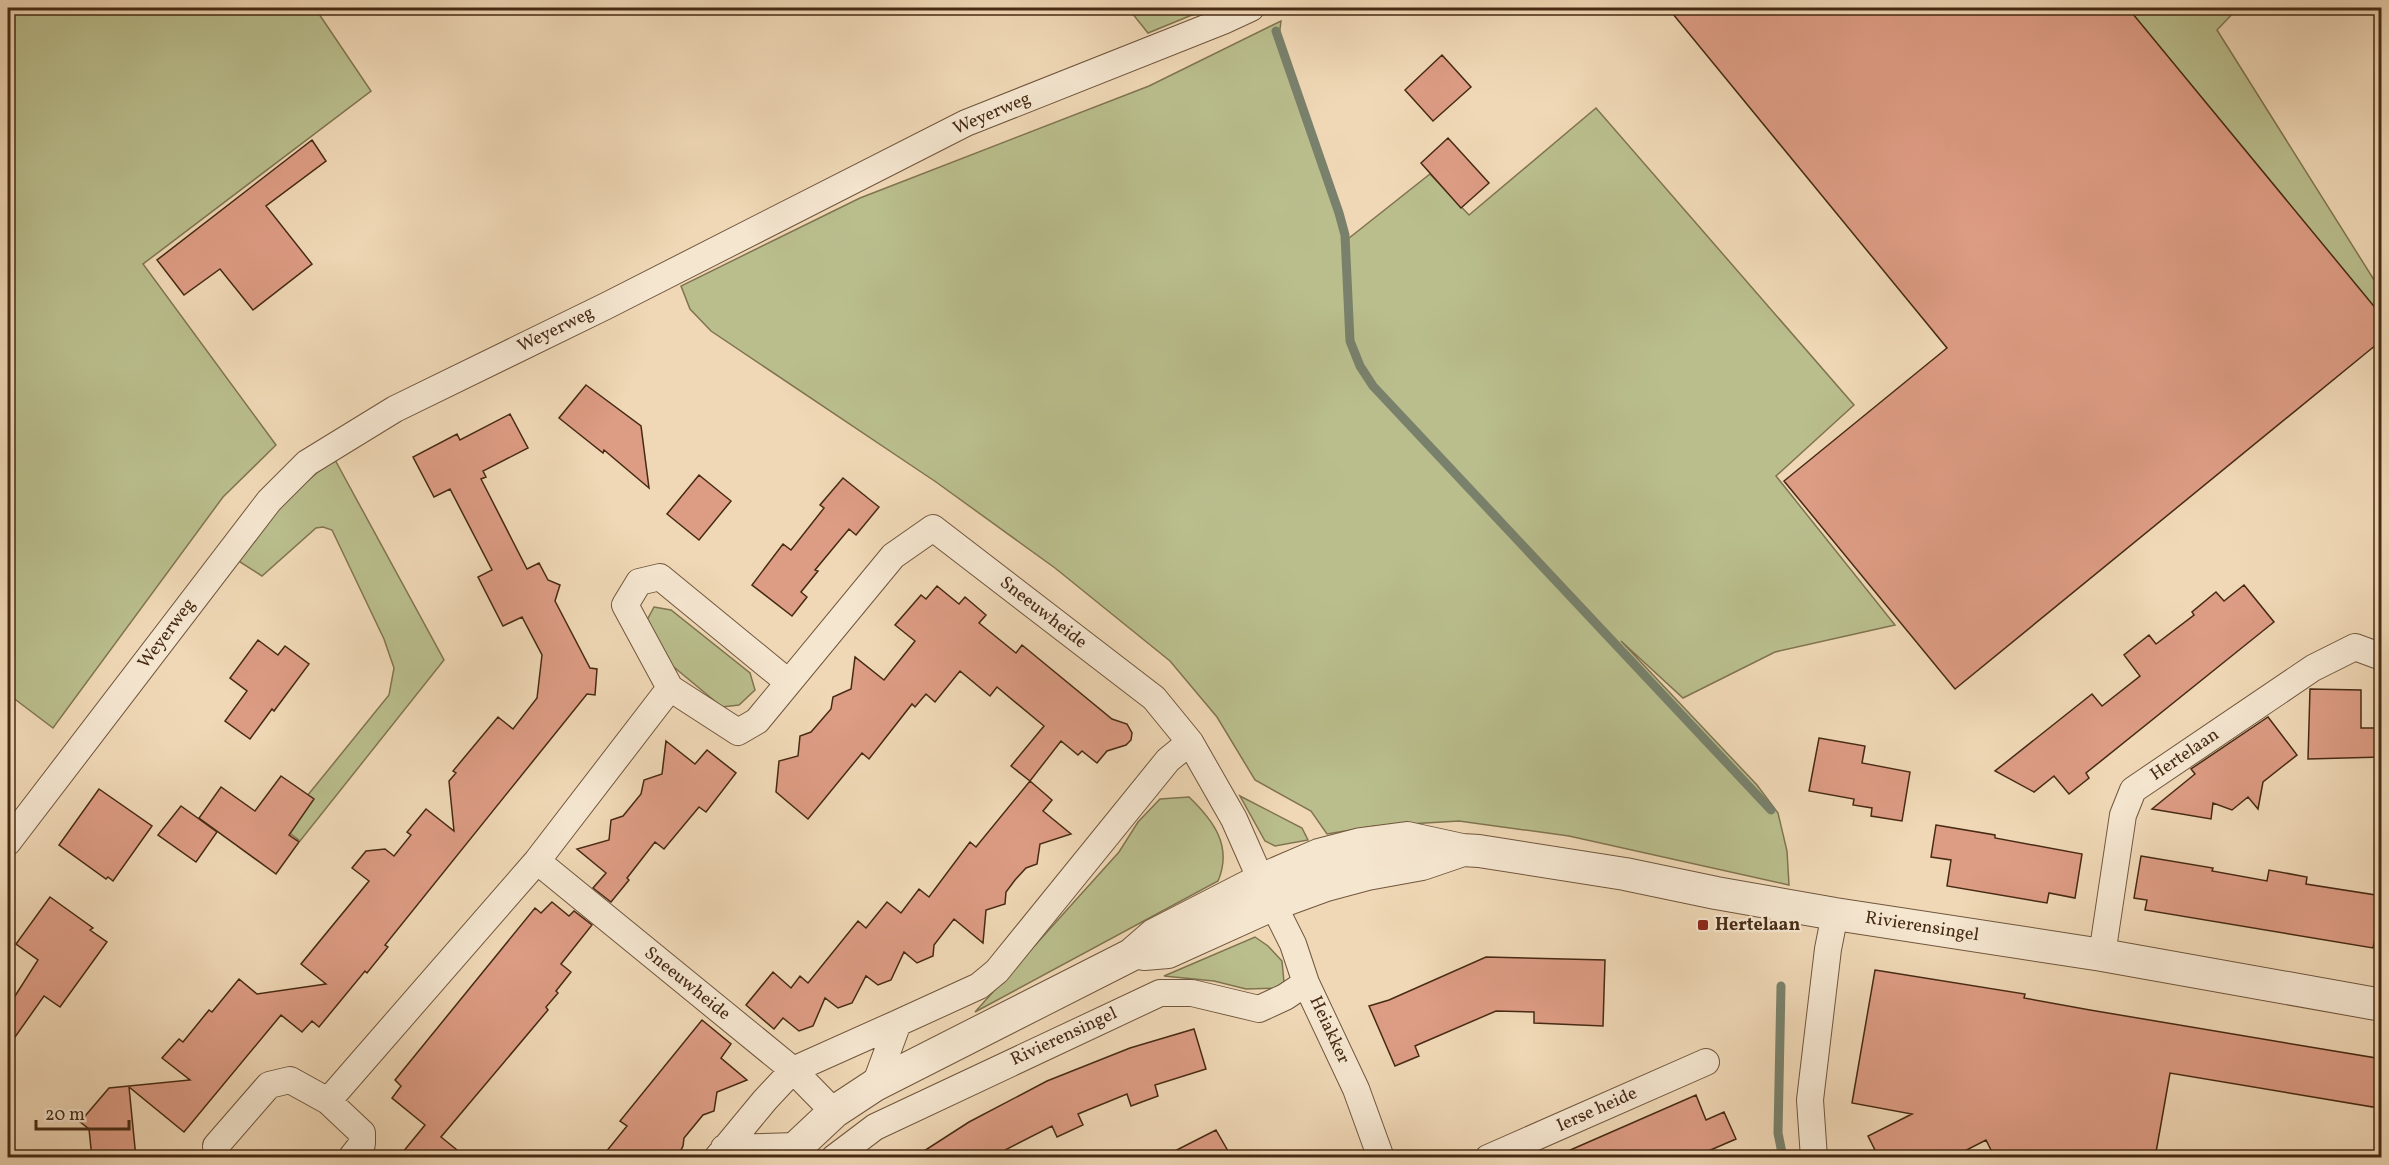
<svg xmlns="http://www.w3.org/2000/svg" width="2389" height="1165" viewBox="0 0 2389 1165" font-family="Vollkorn,serif">
	<rect width="100%" height="100%" fill="#f0d8b6"/>
	<filter id="stains"><feTurbulence type="fractalNoise" baseFrequency=".00333" numOctaves="4"/><feColorMatrix values="0 0 0 0 .2 0 0 0 0 .09 0 0 0 0 .02 0 0 0 .5 -.17"/></filter>
	<radialGradient id="worn" r=".72"><stop offset=".6" stop-color="#630" stop-opacity="0"/><stop offset="1" stop-color="#630" stop-opacity=".3"/></radialGradient>
	<path fill="#babe8d" stroke="#807450" stroke-width="1.5" d="M8,8H315L371,91L143,264L276,445L223,497L53,728L8,694Z
		M1128,8H1209L1148,33Z
		M2124,8H2238L2217,30L2381,291V329Z
		M1281,21L1279,37L1282,49L1324,173L1344,242L1430,174L1469,215L1596,108L1854,405L1776,476L1895,625L1775,652L1683,698L1621,641L1757,785L1778,813L1787,851L1789,885L1569,836L1459,821L1375,826L1327,834L1311,811L1255,780L1217,717L1170,661L1055,568L936,482L711,331L690,309L681,286L860,198L1149,86Z
		M334,458L444,660L300,841L282,827L389,695L394,668L384,639L332,530L323,527L316,528L262,576L237,560L282,503Z
		M654,607L671,610L750,673L755,690L739,705L722,707L669,663L646,622Z
		M1240,796L1302,828L1308,840L1275,846L1265,841Z
		M1189,797C1213,820 1233,846 1218,881L975,1012L1119,852L1138,822L1160,799Z
		M1255,937L1268,946L1282,961L1284,982L1278,988L1246,989L1214,981L1164,976Z"/>
	<g fill="none" stroke-linecap="round" stroke-linejoin="round">
		<path stroke="#79816c" stroke-width="9" d="M1276,31L1339,213L1345,235L1350,341L1360,366L1373,386L1771,810
			M1781,986L1778,1133L1783,1158"/>
	</g>
	<path fill="#dd9c84" stroke="#462a13" stroke-width="1.5" d="M1668,8H2128L2382,316V340L1955,689L1784,481L1947,348Z
		M1442,55L1471,87L1433,121L1405,90Z
		M1448,138L1489,183L1461,208L1421,163Z
		M312,140L326,161L266,206L312,264L253,310L220,269L184,295L157,260Z
		M586,385L641,426L649,488L604,450L603,453L559,418Z
		M510,414L528,448L483,471L486,477L481,479L527,569L539,563L548,580L560,585L555,601L590,668L597,669L595,695L587,694L385,945L388,947L367,973L365,971L319,1027L312,1021L302,1032L281,1015L184,1132L129,1087L136,1158H92L89,1129L80,1122L109,1088L190,1080L162,1058L179,1039L183,1042L209,1010L212,1012L239,979L257,994L326,984L301,964L369,881L352,868L366,851L385,849L394,856L411,835L407,832L426,809L454,831L449,781L456,773L453,771L498,717L513,729L537,698L542,655L522,617L503,626L478,577L492,570L450,489L434,497L413,457L457,434L460,440Z
		M699,475L731,501L699,540L667,514Z
		M843,478L879,507L856,535L849,529L815,570L818,571L801,592L807,597L792,616L752,585L783,544L791,550L824,508L820,505Z
		M2244,585L2274,622L2086,773L2089,778L2069,794L2054,776L2034,792L1995,771L2092,694L2102,706L2140,676L2124,655L2149,635L2156,644L2194,615L2192,612L2216,592L2224,601Z
		M937,586L959,604L965,597L986,615L979,623L1016,653L1022,645L1112,719L1127,724L1132,733L1131,740L1126,745L1107,751L1097,763L1082,751L1078,755L1061,741L1030,781L1011,766L1044,726L997,687L990,696L960,671L935,702L926,694L915,707L912,704L869,759L862,753L808,819L776,792L779,761L798,756L800,736L811,732L831,709L833,697L851,689L855,657L884,680L915,641L895,625L921,595L926,599Z
		M258,640L278,655L285,646L309,664L274,711L272,709L250,739L225,721L247,691L230,678Z
		M2310,689L2361,690V728H2382V757L2308,759Z
		M2268,717L2297,755L2263,782L2258,809L2248,797L2232,810L2213,803L2211,819L2152,809L2195,774L2191,769Z
		M1819,738L1865,746L1862,763L1910,772L1902,821L1871,816L1872,808L1853,805L1854,799L1809,791Z
		M666,741L695,764L707,750L736,773L706,812L699,807L664,849L655,842L627,878L629,880L611,902L593,888L606,873L577,849L609,840L611,820L623,816L641,794L644,780L662,774Z
		M281,776L314,799L289,835L299,842L276,874L199,818L221,787L255,811Z
		M1030,781L1052,800L1043,811L1071,834L1040,844L1037,864L1026,868L1015,880L1006,892L1005,904L986,910L983,943L954,919L934,945L933,956L917,963L904,952L891,980L878,985L866,976L852,1003L838,1008L825,998L813,1026L799,1031L783,1018L774,1029L746,1005L773,972L791,988L800,976L808,983L858,921L866,928L887,902L901,913L919,889L929,897L970,842L976,847Z
		M99,789L152,826L113,881L108,877L106,879L59,845Z
		M181,806L217,832L196,862L158,835Z
		M1936,825L1995,835V838L2082,854L2075,898L2049,893L2047,903L1947,886L1951,860L1931,857Z
		M2141,856L2213,868L2212,871L2267,881L2269,870L2307,877L2306,884L2382,896V939L2375,938L2373,948L2145,910L2147,900L2134,898Z
		M50,897L93,928L90,930L107,942L60,1007L44,996L8,1047V1007L38,960L16,944Z
		M552,902L569,916L574,911L592,925L561,964L571,972L556,991L558,993L546,1007L548,1010L441,1137L467,1158H398L425,1125L392,1098L401,1086L395,1080L535,908L541,913Z
		M1486,957L1605,960L1603,1026L1534,1023V1012L1496,1011L1415,1046L1419,1056L1395,1066L1369,1006L1389,1000Z
		M1875,970L2025,994L2024,998L2090,1010L2382,1059L2379,1108L2170,1073L2155,1158H1995L1986,1140L1951,1158H1879L1868,1136L1912,1114L1852,1103Z
		M702,1020L731,1044L721,1058L747,1080L717,1092L714,1111L703,1115L684,1138L683,1146L677,1158H601L627,1126L620,1121Z
		M1194,1029L1206,1069L1155,1085L1158,1096L1131,1106L1127,1094L1078,1114L1083,1125L1057,1137L1052,1126L1005,1150L1009,1158H913L969,1122L1047,1081L1130,1048Z
		M1696,1095L1706,1120L1724,1112L1736,1139L1692,1158H1552Z
		M1216,1130L1232,1158H1161Z"/>
	<g fill="none" stroke-linecap="round" stroke-linejoin="round">
		<g stroke="#70563c" stroke-width="28">
			<path id="minor" d="M670,688L625,605L639,582L660,577L788,682
				M8,842L269,501L307,463L395,409L606,306L966,123L1223,21L1251,8
				M537,861L793,1070L834,1112
				M2102,955L2123,815L2133,790L2313,668L2355,647L2382,657
				M875,1085L898,1023L979,986L997,971L1168,760L1190,742
				M328,1101L537,861L670,688L738,732L757,721L893,556L933,528L1154,698L1190,742L1234,819L1261,880L1293,944L1306,983L1356,1089L1381,1158
				M724,1148L797,1146
				M218,1158L216,1146L269,1085L290,1080L328,1101L362,1133V1144L351,1158
				M717,1158L765,1100L793,1070L898,1023
				M834,1158L875,1127L1160,993H1192L1259,1009L1285,997L1306,983
				M1488,1158L1706,1062
				M1814,1158L1810,1100L1828,949L1835,914"/>
		</g>
		<g stroke="#70563c" stroke-width="34">
			<path id="tertiary" d="M1144,954L1168,952L1274,904L1326,885L1367,874L1422,864L1460,851
				M785,1158L834,1112L875,1085L1131,955L1154,935L1261,880L1319,855L1361,844L1407,838L1462,850L1479,851L1625,874L1716,893L1835,914L2102,955L2382,1005"/>
		</g>
		<use href="#minor" stroke="#f5e6d0" stroke-width="26"/>
		<use href="#tertiary" stroke="#f5e6d0" stroke-width="32"/>
	</g>
	<rect fill="#8f2418" stroke="#f5e6d0" stroke-width="2" x="1697" y="919" width="12" height="12" rx="3"/>
	<g text-anchor="middle" dominant-baseline="central" stroke-width="4.5" stroke-linejoin="round" paint-order="stroke">
		<g font-size="18" fill="#462a13" stroke="#f5e6d0">
			<text transform="translate(992 114) rotate(-23)">Weyerweg</text>
			<text transform="translate(556 330) rotate(-26)">Weyerweg</text>
			<text transform="translate(1043 613) rotate(38)">Sneeuwheide</text>
			<text transform="translate(167 634) rotate(-53)">Weyerweg</text>
			<text transform="translate(2185 755) rotate(-34)">Hertelaan</text>
			<text transform="translate(1922 927) rotate(9)">Rivierensingel</text>
			<text transform="translate(687 984) rotate(39)">Sneeuwheide</text>
			<text transform="translate(1329 1030) rotate(65)">Heiakker</text>
			<text transform="translate(1064 1037) rotate(-25)">Rivierensingel</text>
			<text transform="translate(1597 1110) rotate(-24)">Ierse heide</text>
		</g>
		<g font-size="18" font-weight="bold" fill="#462a13" stroke="#f5e6d0" text-anchor="start">
			<text x="1715" y="925">Hertelaan</text>
		</g>
	</g>
	<rect width="2389" height="1165" fill="none" stroke="#f0d8b6" stroke-width="30"/>
	<rect x="9" y="9" width="2371" height="1147" fill="none" stroke="#462a13" stroke-width="3"/>
	<rect x="15" y="15" width="2359" height="1135" fill="none" stroke="#462a13" stroke-width="1.5"/>
	<path d="M36 1120v9h93v-9" fill="none" stroke="#462a13" stroke-width="3"/>
	<text x="45" y="1120" font-size="18" fill="#462a13" stroke="#f5e6d0" stroke-width="4.5" paint-order="stroke">20 m</text>
	<rect width="100%" height="100%" filter="url(#stains)"/>
	<rect width="100%" height="100%" fill="url(#worn)"/>
</svg>
